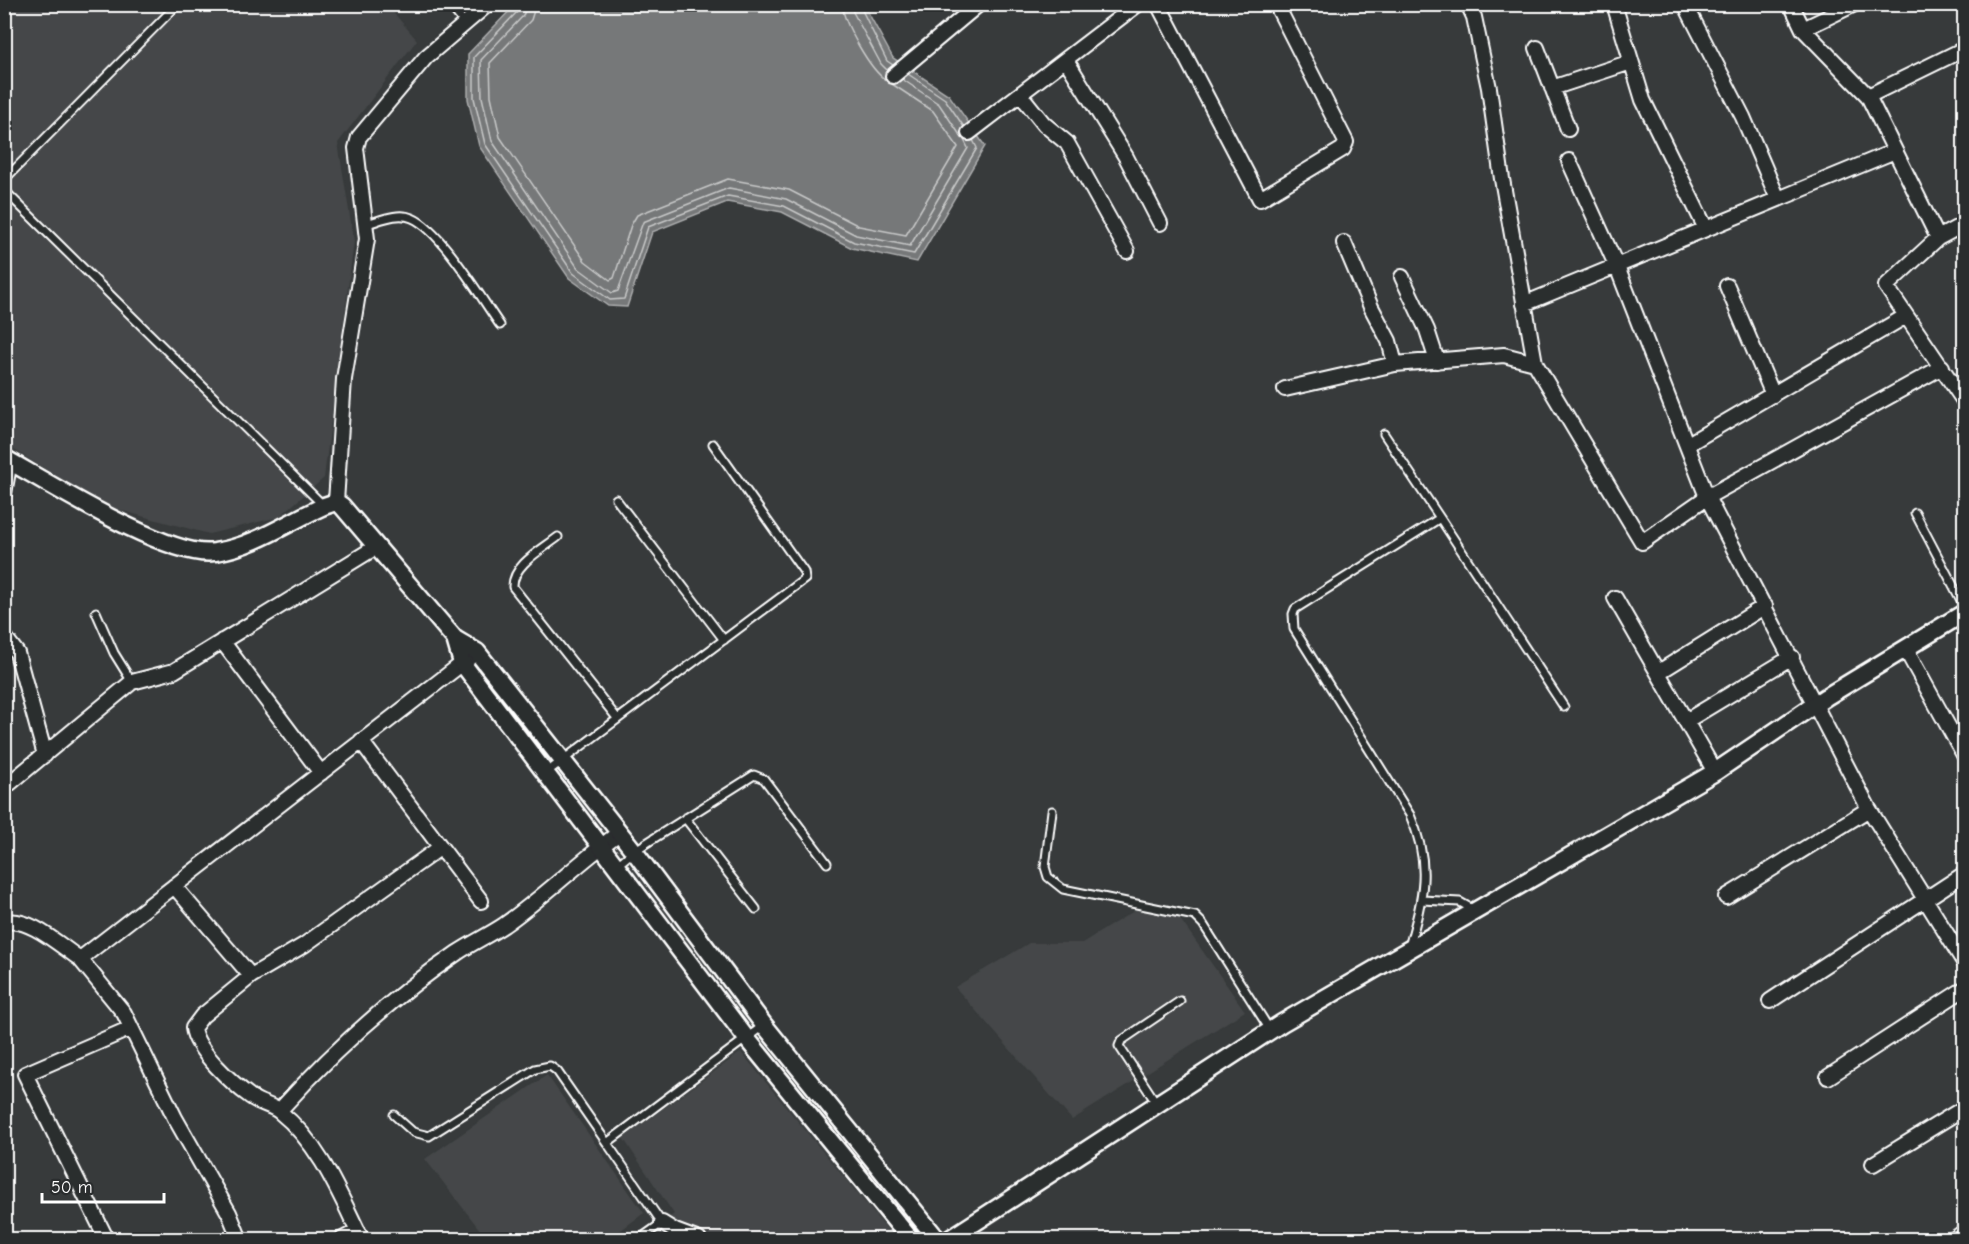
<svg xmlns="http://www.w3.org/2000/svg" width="1969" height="1244" viewBox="0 0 1969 1244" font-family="'Comic Neue',sans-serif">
	<rect width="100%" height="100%" fill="#373a3b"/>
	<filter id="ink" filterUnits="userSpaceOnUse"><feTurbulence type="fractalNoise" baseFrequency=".0167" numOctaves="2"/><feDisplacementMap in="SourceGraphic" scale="12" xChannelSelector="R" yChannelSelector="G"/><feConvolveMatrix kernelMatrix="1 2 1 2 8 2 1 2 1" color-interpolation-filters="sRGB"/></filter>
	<g filter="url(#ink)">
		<path fill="#444748" d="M4,5H387L417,40L338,143L354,241L324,478L279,517L209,534L104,506L5,444Z
			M1142,906L1180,919L1245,1011L1072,1120L955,987L1029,943H1082Z
			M741,1052L895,1239H641L674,1214L623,1138Z
			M547,1075L644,1213L609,1239H487L425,1159Z"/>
		<path fill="#767879" stroke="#adaeaf" stroke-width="1.5" d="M515,5H864L893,58L949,95L985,146L917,262L852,248L782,212L727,202L652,232L627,307L608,306L569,278L479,146L468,99V54Z"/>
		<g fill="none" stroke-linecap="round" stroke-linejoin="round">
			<path stroke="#c8c9c9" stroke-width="1.5" d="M519,4L518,11L474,57V98L485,144L573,273L610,300L624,299L648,227L728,196L784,206L854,242L914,254L977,148L973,140
				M527,4L523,16L481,60L482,97L492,141L578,268L612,293L618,291L643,222L729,188L786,199L856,235L910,246L968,148L963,138
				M536,4L531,20L490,63L491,96L500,137L585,261L610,280L614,278L631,225L637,215L728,179L789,190L859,226L906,235L958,147L933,111L892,84
				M842,4C843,23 871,71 886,80
				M851,4L853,12L881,64L887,70
				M859,4L887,61L893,65
				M908,74L945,99L964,127
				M902,79L939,104L962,138"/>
			<g stroke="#fff" stroke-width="11">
				<path id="service" d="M449,4L465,24
					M4,180L178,4
					M4,190L324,506
					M367,224C381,220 398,212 412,218C441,230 481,298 500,325
					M1384,434L1440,518
					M616,499L724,640
					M1915,513L1964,606
					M558,537C543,549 512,565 513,587L617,718
					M96,612L114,653L132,682
					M547,772L805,579L804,572L713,444
					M1052,811L1045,867L1048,877L1063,889L1195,916L1203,924L1270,1030
					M685,818L756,909
					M616,866L634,851L754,775L764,779L827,863
					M1422,900L1460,902L1474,910
					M1409,947C1423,897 1432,865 1410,815L1294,629L1293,614L1295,609L1440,518L1564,707
					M1157,1104L1119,1046L1121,1041L1180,1001
					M394,1115L413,1132L429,1136L535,1069L550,1066L557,1071L607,1143L764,1025
					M607,1143L662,1223L638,1240
					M398,1238L399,1240"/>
			</g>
			<g stroke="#fff" stroke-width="18">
				<path id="minor" d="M1158,4L1260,199L1343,149L1346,142L1276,4
					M1468,4L1474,17L1489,88L1502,179L1535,363L1642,542L1707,497L1869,809L1964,962
					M1614,4L1643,100L1706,229
					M1685,4L1743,117L1778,199
					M1791,4L1803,29L1868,96L1938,238L1964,224
					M1803,29L1855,4
					M1537,48L1568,129
					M1066,60L1126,157L1160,223
					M893,76L979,4
					M1552,88L1631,62
					M1020,94L1044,124L1067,143L1127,251
					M1868,96L1964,49
					M969,133L1138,4
					M1569,161L1617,267L1707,497L1942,367
					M1938,238L1886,286L1964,401
					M1344,243L1371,307L1389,341L1395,364
					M1402,277L1427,330L1437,361
					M1727,286L1773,395
					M1524,304L1895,151
					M1285,389L1395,364L1504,355L1535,363
					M1688,444L1906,316
					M4,493L10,461
					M336,502L344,379L367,239L356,148L359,137L426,57L488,4
					M1615,598L1715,772
					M4,636L17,653L45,755
					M222,641L321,773
					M1906,650L1964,755
					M1659,672L1765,606
					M1686,721L1792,657
					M361,741L481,901
					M4,788L132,682L174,671L376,547
					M174,886L251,976
					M1726,897L1869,809
					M4,923C26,914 62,947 80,959
					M1770,1001L1964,874
					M1828,1077L1964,989
					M279,1111C332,1052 391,998 457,953C472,943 489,935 504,925C544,897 579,862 619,833
					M1873,1164L1964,1108
					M662,1223L675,1231L699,1240
					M107,1240L25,1074L131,1028
					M240,1240L229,1213L175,1118L124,1013L80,959L477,652
					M341,1240L358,1231
					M362,1240C340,1195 320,1144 280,1112C272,1105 260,1104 251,1097C233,1084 196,1051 193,1028L202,1016L251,976L304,945L441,847
					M1953,1240L1964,1232"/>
			</g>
			<g stroke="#fff" stroke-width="21">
				<path id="tertiary" d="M4,458C47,482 171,560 215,552C255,546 288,522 324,506L336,502L342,506L455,639L477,652L634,851L764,1025L938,1240
					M455,639L462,663L747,1039L911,1240
					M948,1240L1282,1023L1715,772L1826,697L1964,613"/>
			</g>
			<use href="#service" stroke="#2a2d2e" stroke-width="7"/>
			<use href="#minor" stroke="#2a2d2e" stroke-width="14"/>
			<use href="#tertiary" stroke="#2a2d2e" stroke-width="16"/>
		</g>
	</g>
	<rect width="1969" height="1244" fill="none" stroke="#2a2d2e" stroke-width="24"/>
	<rect x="12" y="12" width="1945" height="1220" fill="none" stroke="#fff" stroke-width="2" filter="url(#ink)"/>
	<path d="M42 1193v9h122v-9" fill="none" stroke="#ffffff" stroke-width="3"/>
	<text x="51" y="1193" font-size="18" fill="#ffffff" stroke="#2a2d2e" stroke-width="4.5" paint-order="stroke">50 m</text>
</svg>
